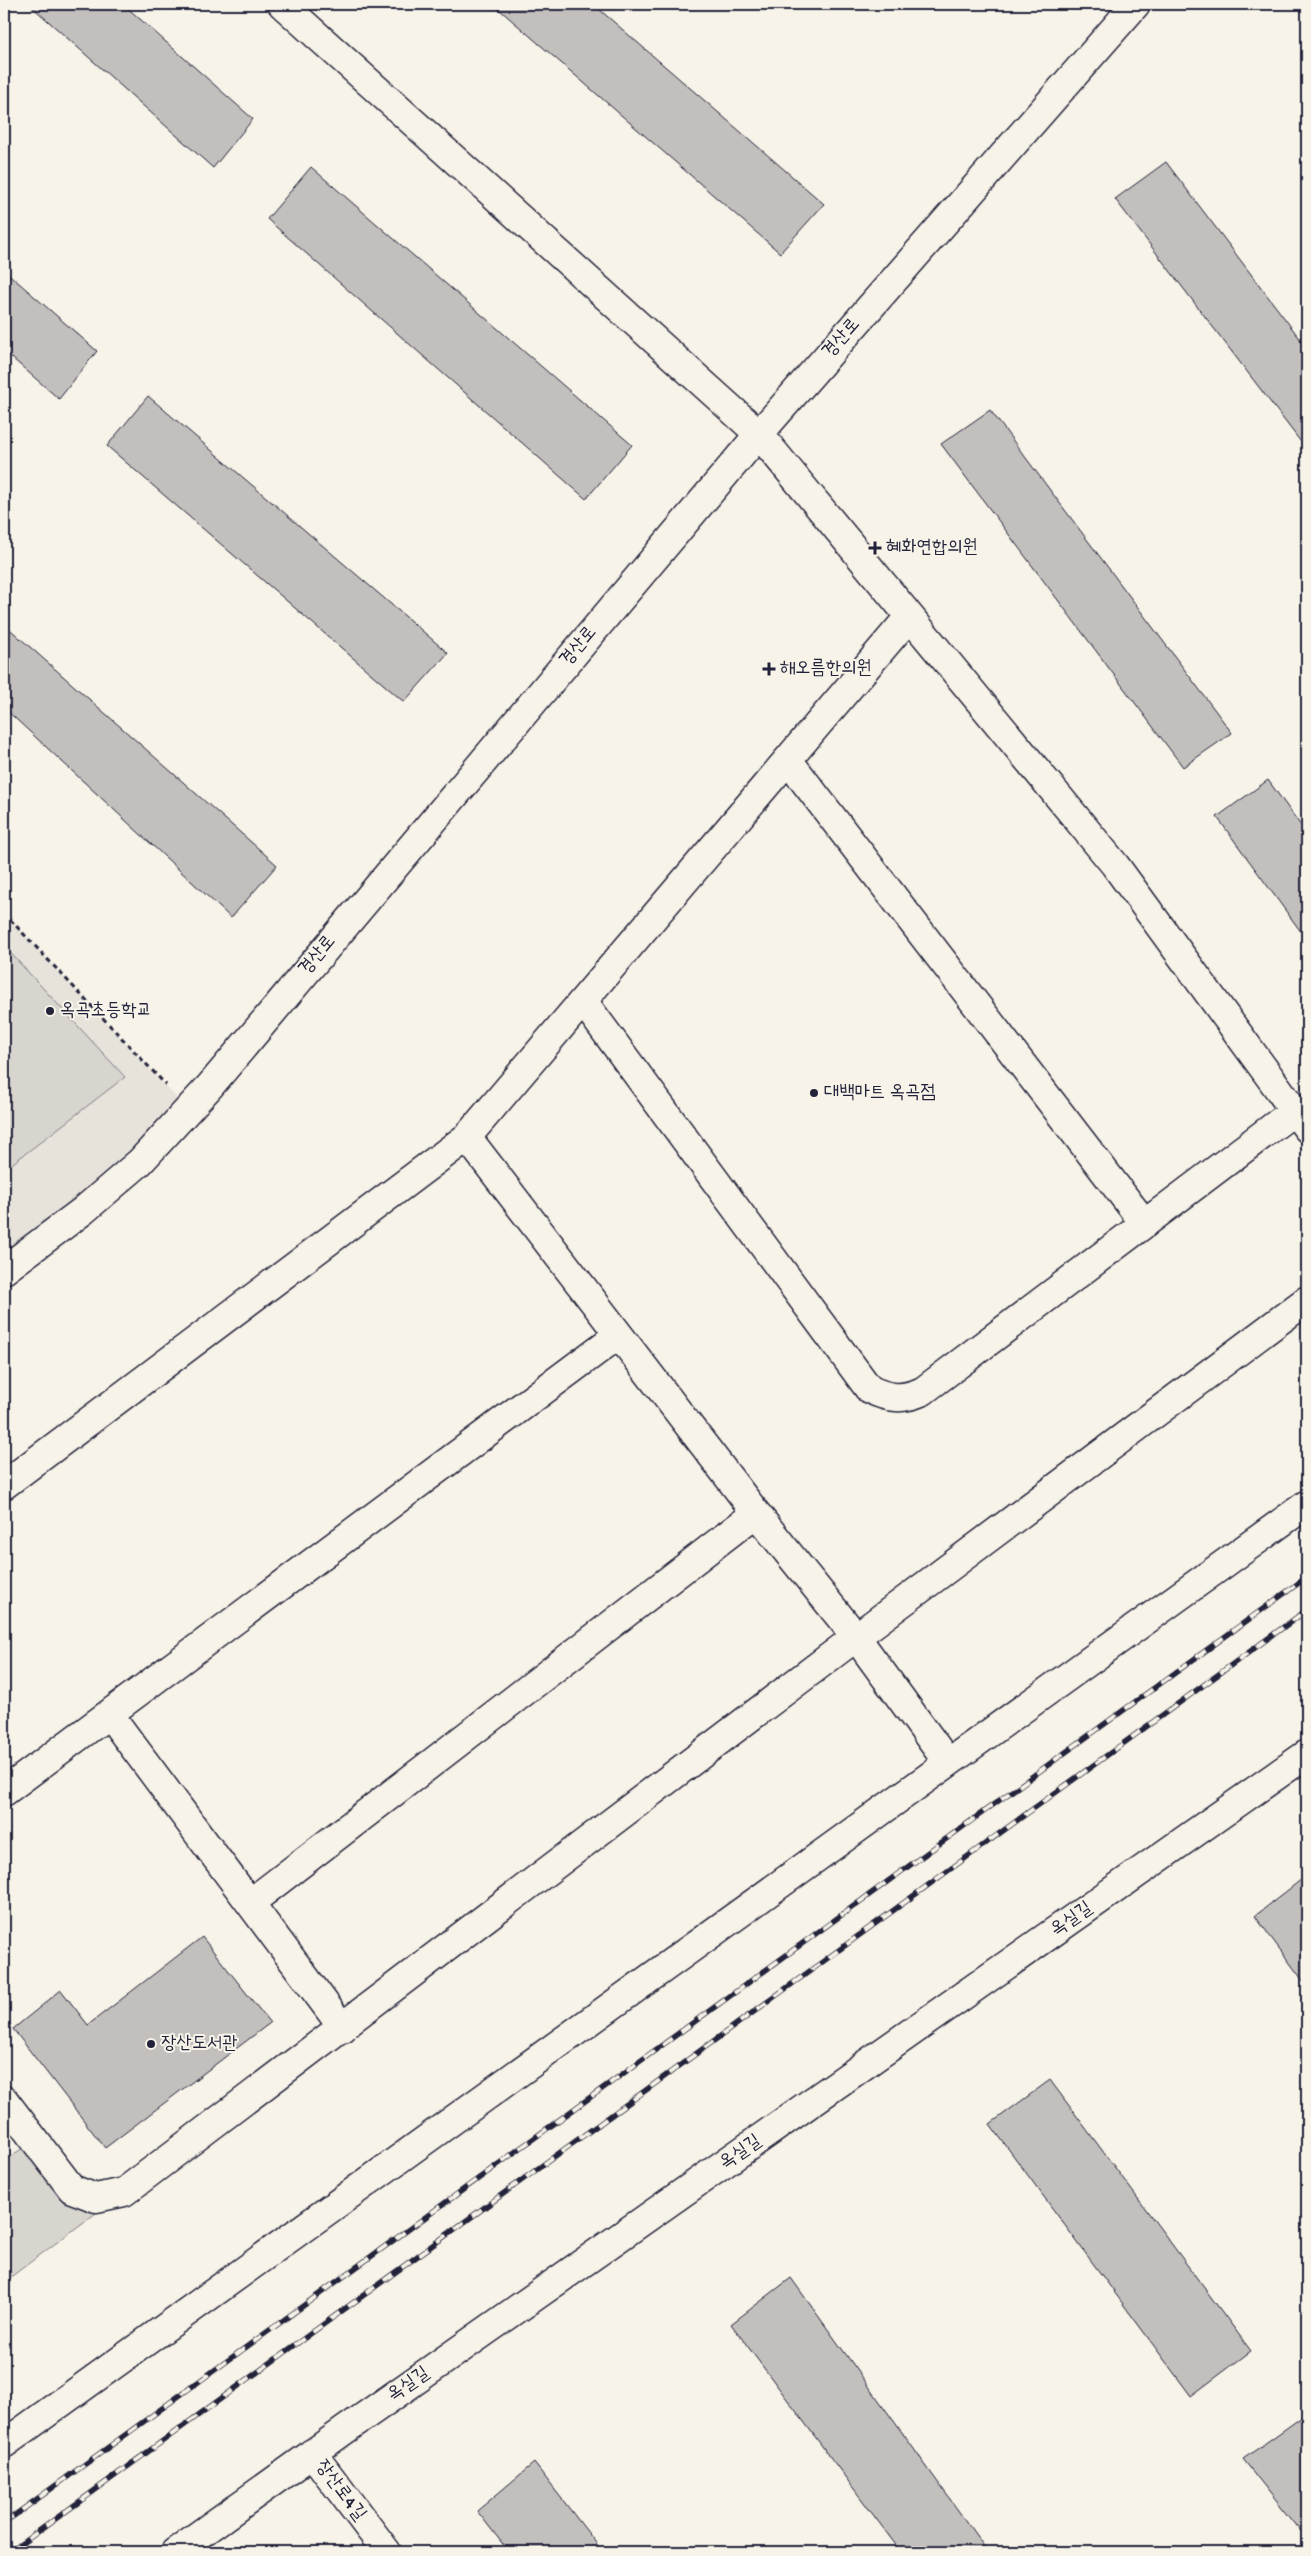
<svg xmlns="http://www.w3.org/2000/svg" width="1311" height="2556" viewBox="0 0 1311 2556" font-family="'Gochi Hand','Poor Story',sans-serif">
	<rect width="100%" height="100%" fill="#f7f3e8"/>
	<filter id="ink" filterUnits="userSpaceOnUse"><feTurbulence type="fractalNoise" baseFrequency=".02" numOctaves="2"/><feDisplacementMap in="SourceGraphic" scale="10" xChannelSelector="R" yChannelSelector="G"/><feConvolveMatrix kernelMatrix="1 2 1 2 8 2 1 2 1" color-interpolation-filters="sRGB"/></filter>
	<g filter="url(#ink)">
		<path fill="#e7e3db" d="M4,913L188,1110L4,1270Z"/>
		<path fill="#d8d5cf" stroke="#7d7c85" d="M4,946L125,1077L4,1170Z
			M34,2139L72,2189L124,2192L4,2282V2162Z"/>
		<path fill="#c2bfbd" stroke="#22223b" d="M29,4H123L253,119L213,168Z
			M493,4H593L824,204L780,253Z
			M1166,162L1307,348V450L1115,199Z
			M311,167L632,445L586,499L267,219Z
			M4,270L97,351L59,399L4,351Z
			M148,396L448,653L404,702L107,446Z
			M990,410L1232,733L1183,767L941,444Z
			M4,624L277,865L231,918L4,708Z
			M1268,780L1307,834V940L1217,817Z
			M1307,1875V1986L1255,1916Z
			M202,1937L270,2023L105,2148L13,2029L61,1990L88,2025Z
			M1050,2080L1251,2351L1191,2396L990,2124Z
			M791,2278L988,2552H901L731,2324Z
			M1302,2417L1307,2423V2540L1243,2459Z
			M534,2463L603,2552H509L477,2511Z"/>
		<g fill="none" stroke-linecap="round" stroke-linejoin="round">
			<g stroke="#22223b" stroke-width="31">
				<path id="street" d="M282,4L759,434L1115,865L1307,1128
					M788,760L1145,1224
					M583,1001L869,1389C889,1399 903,1400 923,1391L1294,1111
					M467,1137L756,1513L856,1637L948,1763
					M4,1270L84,1210L140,1162L210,1086L759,434L1136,4
					M4,1485L467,1137L909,617
					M109,1714L343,2028
					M4,1792L618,1335
					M250,1903L756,1513
					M4,2100L72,2189L96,2198L124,2192L856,1637L1307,1300
					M4,2444L1307,1504
					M312,2453L387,2552
					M175,2552L345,2430L1307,1754"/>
			</g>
			<path stroke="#22223b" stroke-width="3" stroke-dasharray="5 4" stroke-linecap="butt" d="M4,913L166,1085"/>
			<use href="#street" stroke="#f7f3e8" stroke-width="28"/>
			<g stroke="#22223b" stroke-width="5.5">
				<path id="rail" d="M4,2523L1307,1577
					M10,2552L1307,1610"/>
			</g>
			<use href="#rail" stroke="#f7f3e8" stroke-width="4" stroke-dasharray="11" stroke-linecap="butt"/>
		</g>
	</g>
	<g fill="#22223b" stroke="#f7f3e8" stroke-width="2">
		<path d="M872.5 540.5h5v5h5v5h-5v5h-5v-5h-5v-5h5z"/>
		<path d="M766.5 661.5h5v5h5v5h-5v5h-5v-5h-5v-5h5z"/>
		<circle cx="50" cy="1011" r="5"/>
		<circle cx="814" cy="1093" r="5"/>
		<circle cx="151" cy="2044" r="5"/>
	</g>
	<g text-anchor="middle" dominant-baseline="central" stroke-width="4" stroke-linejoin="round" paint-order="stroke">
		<g font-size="19" fill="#22223b" stroke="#f7f3e8">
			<text transform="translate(842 339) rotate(-49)">경산로</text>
			<text transform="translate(579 647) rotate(-50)">경산로</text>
			<text transform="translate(318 956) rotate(-50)">경산로</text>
			<text transform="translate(1072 1920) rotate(-35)">옥실길</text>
			<text transform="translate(741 2153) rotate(-35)">옥실길</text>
			<text transform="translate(409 2385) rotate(-35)">옥실길</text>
			<text transform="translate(340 2491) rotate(53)">장산로4길</text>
		</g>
		<g font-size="19" fill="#22223b" stroke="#f7f3e8" text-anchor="start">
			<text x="886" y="548">혜화연합의원</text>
			<text x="780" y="669">해오름한의원</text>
			<text x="60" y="1011">옥곡초등학교</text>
			<text x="824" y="1093">대백마트 옥곡점</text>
			<text x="161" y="2044">장산도서관</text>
		</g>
	</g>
	<rect width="1311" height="2556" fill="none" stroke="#f7f3e8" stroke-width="20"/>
	<rect x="10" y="10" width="1291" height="2536" fill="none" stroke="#22223b" stroke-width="2" filter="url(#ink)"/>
</svg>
